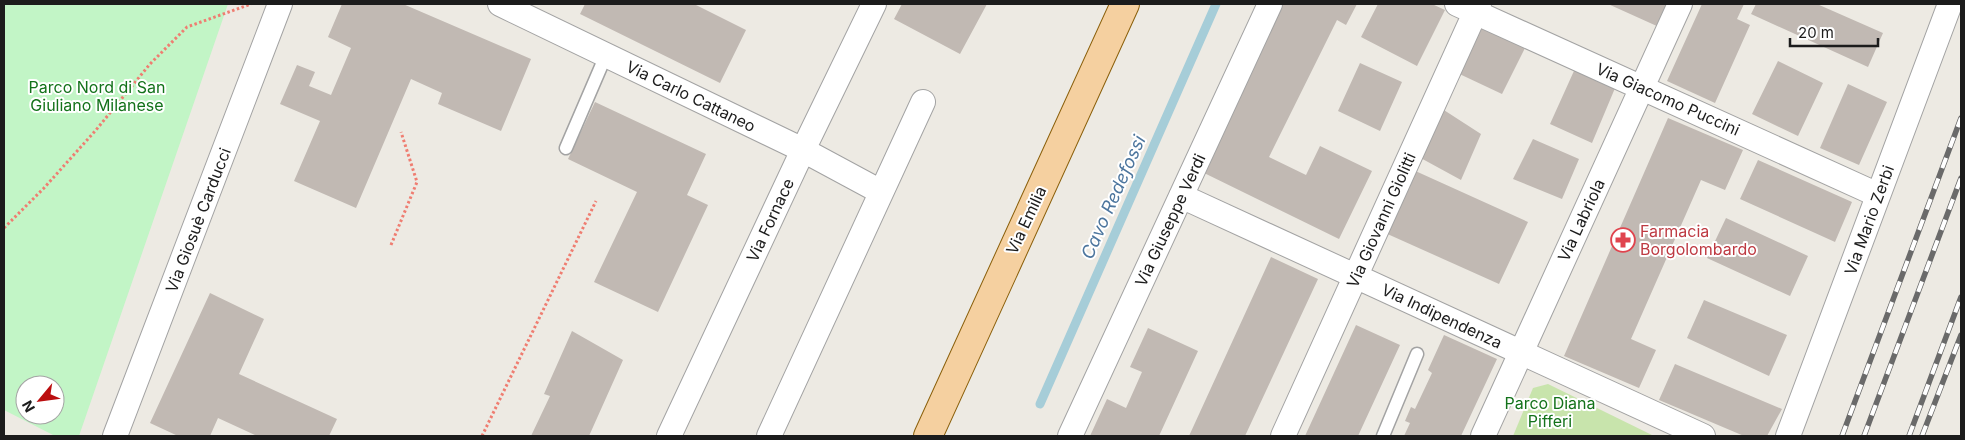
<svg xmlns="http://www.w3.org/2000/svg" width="1965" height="440" viewBox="0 0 1965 440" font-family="Inter,sans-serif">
	<rect width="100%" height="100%" fill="#edeae3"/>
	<path fill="#c8e4ac" d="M1548,384L1654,436H1513L1533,388Z"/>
	<path fill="#c2f5c6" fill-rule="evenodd" d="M4,4H228L79,436H55L4,410ZM25,385H55V415H25Z"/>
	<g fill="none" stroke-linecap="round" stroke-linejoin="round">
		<path stroke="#a6cdd8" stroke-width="9" d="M1040,404L1216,4"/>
	</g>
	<path fill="#c1b9b3" d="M342,4H403L531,59L501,131L438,104L442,93L411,79L356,208L294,181L320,121L280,104L297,65L315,72L309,86L331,95L351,48L328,37Z
		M585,4H694L746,30L720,83L580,14Z
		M902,4H987L960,54L894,19Z
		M1280,4H1357L1346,25L1337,20L1269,157L1306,175L1320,146L1372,171L1339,239L1198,170Z
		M1378,4H1432L1445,10L1417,66L1361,37Z
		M1608,4H1670L1659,27Z
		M1702,4H1744L1737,19L1750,25L1715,103L1667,81Z
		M1756,4H1817L1883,33L1868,67L1751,14Z
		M1476,15L1529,40L1502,94L1451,70Z
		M1778,61L1823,83L1798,136L1752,114Z
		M1578,62L1618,81L1592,143L1550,124Z
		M1360,63L1402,82L1380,131L1338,111Z
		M1848,84L1887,102L1859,165L1820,148Z
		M595,102L706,154L687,195L708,205L658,312L594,282L637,192L568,159Z
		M1433,103L1481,134L1461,180L1417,156Z
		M1668,118L1743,150L1725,190L1701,180L1631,339L1656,350L1639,388L1564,356Z
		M1533,139L1579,159L1562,199L1513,179Z
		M1758,160L1852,202L1835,242L1740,199Z
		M1411,169L1528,222L1499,284L1383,232Z
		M1726,218L1808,256L1790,296L1707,258Z
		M1271,257L1318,279L1245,436H1189Z
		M210,293L264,319L239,374L337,419L329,436H257L218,418L210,436H178L150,423Z
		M1704,300L1787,335L1769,376L1687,338Z
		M1356,325L1400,345L1358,436H1305Z
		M1148,328L1198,351L1159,436H1090L1107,399L1126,408L1142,372L1130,367Z
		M572,331L623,360L589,436H531L550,396L544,394Z
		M1444,335L1497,359L1461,436H1404L1410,423L1405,421L1411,407L1415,409L1432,373L1428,370Z
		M1675,364L1782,409L1767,436H1744L1659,400Z"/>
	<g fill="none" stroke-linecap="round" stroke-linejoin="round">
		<g stroke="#a3a3a3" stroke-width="15">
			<path id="service" d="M566,148L606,55
				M1383,436L1417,354"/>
		</g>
		<g stroke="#a3a3a3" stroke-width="26">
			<path id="minor" d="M500,4L803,150L881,192
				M1457,4L1878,195
				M1181,196L1703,436
				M115,436L280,4
				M669,436L803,150L874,4
				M769,436L923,102
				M1070,436L1270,4
				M1283,436L1479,4
				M1483,436L1680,4
				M1788,436L1950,4"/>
		</g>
		<g stroke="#8a5f0a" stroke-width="30">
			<path id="primary" d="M928,436L1125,4"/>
		</g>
		<path stroke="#ef7d71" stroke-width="3" stroke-dasharray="2.5 2.5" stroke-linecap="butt" d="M4,228L44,188L96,130L150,64L187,27L251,4
			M391,245L417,182L401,132
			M482,436L596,201"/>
		<use href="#service" stroke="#fff" stroke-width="12"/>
		<use href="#minor" stroke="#fff" stroke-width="24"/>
		<use href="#primary" stroke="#f5d0a0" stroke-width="28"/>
		<g stroke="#6a6a6a" stroke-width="5.5">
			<path id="rail" d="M1842,436L1961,118
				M1864,436L1961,178
				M1909,436L1961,297
				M1922,436L1961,335"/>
		</g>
		<use href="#rail" stroke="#fff" stroke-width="4" stroke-dasharray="11" stroke-linecap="butt"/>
	</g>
	<defs>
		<g id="pharmacy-ring" transform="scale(1.25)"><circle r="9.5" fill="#fff" stroke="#e0444e" stroke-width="1.5"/><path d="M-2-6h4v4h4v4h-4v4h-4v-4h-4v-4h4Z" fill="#e0444e"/></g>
	</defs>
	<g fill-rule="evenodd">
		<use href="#pharmacy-ring" x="1623" y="240"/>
	</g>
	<g text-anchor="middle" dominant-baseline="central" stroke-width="4" stroke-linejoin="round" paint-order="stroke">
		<g font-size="16" fill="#13721a" stroke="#fff">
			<text x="97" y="87">Parco Nord di San<tspan x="97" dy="18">Giuliano Milanese</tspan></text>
			<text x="1550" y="403">Parco Diana<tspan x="1550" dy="18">Pifferi</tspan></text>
		</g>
		<g font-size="16" fill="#1c1c1c" stroke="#fff">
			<text transform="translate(691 96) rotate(26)">Via Carlo Cattaneo</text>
			<text transform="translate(1668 99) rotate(24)">Via Giacomo Puccini</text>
			<text transform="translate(198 220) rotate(-69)">Via Giosuè Carducci</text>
			<text transform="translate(770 220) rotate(-65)">Via Fornace</text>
			<text transform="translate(1026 220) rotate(-65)">Via Emilia</text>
			<text transform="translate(1170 220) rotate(-65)">Via Giuseppe Verdi</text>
			<text transform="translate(1381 220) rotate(-66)">Via Giovanni Giolitti</text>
			<text transform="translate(1581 220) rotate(-65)">Via Labriola</text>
			<text transform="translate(1869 220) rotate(-70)">Via Mario Zerbi</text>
			<text transform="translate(1442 316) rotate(25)">Via Indipendenza</text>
		</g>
		<g font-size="16" fill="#be3a42" stroke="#fff" text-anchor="start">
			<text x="1640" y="231">Farmacia<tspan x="1640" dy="18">Borgolombardo</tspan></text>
		</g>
		<g font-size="18" font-style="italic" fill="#4d769e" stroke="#fff">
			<text transform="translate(1113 197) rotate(-66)">Cavo Redefossi</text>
		</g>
	</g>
	<rect width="1965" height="440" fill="none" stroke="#1c1c1c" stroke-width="10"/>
	<g transform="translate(40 400) rotate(241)"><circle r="24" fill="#ffffff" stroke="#a4a4a4"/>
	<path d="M0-4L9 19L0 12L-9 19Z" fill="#bb0e0f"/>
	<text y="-8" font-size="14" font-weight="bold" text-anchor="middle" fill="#1c1c1c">N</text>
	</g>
	<path d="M1790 38v8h88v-8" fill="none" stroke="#1c1c1c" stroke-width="2.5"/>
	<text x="1798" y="38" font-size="15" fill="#1c1c1c" stroke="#ffffff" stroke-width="4" paint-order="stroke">20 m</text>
</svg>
